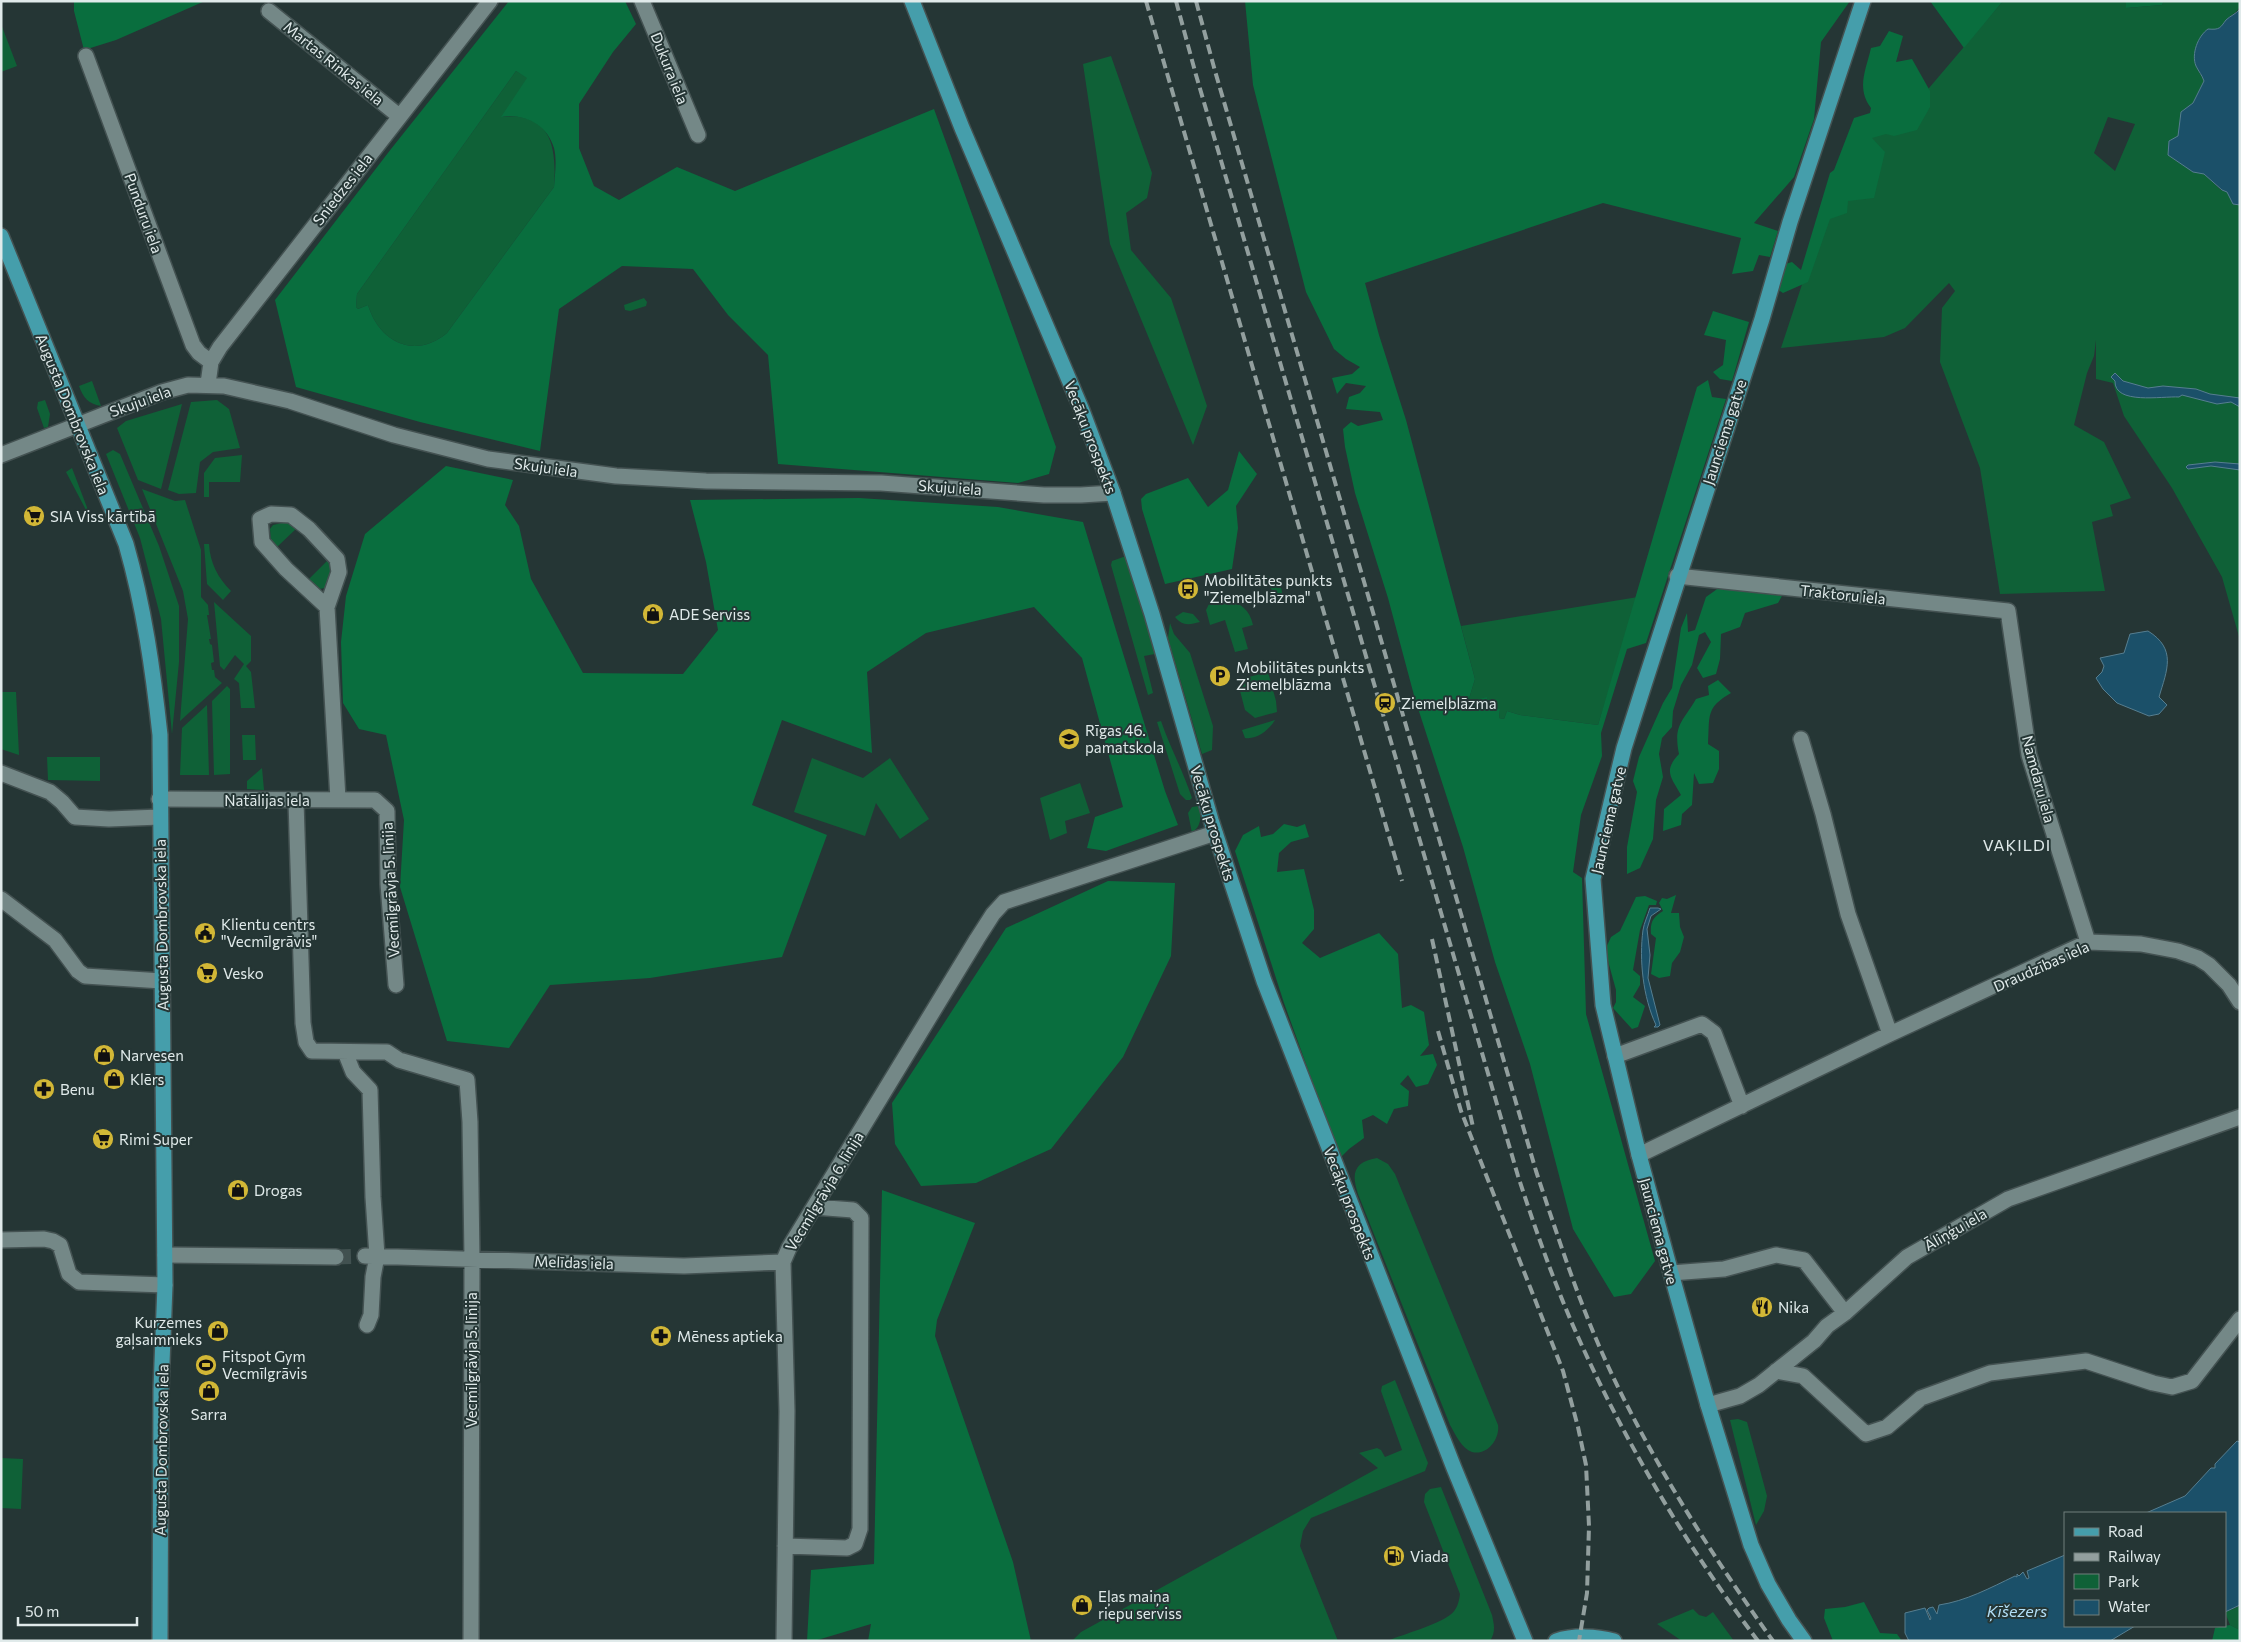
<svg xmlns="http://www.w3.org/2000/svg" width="2241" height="1642" viewBox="0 0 2241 1642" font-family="Commissioner,sans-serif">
	<rect width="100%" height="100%" fill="#253635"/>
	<path fill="#0f6137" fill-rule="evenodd" d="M2003,1H2126V8L2162,5L2164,1H2240C2240,14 2232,12 2226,21C2222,25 2223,27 2217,30L2196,66L2204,81L2193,103L2181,112L2178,136L2169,141L2168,155L2193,172L2204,174L2221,190L2227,192L2233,204L2240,205V640L2222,577L2172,488L2124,416L2113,383L2096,379V340L2094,356L2087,373L2074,425L2104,442L2131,498L2110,505L2113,516L2092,522L2105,591L2000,594L1980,468L1940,362L1942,308L1955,291L1949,283L1905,328L1884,337L1781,348L1851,136L1901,121ZM2108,117L2135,124L2115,171L2094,153Z
		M1,24L17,66L1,72Z
		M1111,56L1152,173L1147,198L1126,213L1131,250L1171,298L1207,406L1193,445L1110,244L1083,64Z
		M516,71L528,78L502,117C551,112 557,147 554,187L447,333C415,360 379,342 368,305L358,309L356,307L357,294Z
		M644,298L647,302L646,306L630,311L625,310L624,305Z
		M92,381L101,406C88,404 83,397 79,386Z
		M45,400L50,414L48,427L44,428L37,408L38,402Z
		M217,400L229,409L240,448L213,452L200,462L196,493L179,494L168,490L191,402Z
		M182,404L161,489L138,480L117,428L126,421Z
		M113,450L120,454L159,546L179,606V662L172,734L161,619L140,538L106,454Z
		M242,455L240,482H209V497H204V473L215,458Z
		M72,468L88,510H86L66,472Z
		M142,489L175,501L185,500L201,550V597L208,605L209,615H207L211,639H209L210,644L212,645L214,662L211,663L212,670H214L215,677L222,683L180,721L188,619L183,591Z
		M286,522L298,527L277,547L271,541L270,529L273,525Z
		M204,544H209C210,563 218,578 231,591L223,600L207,584Z
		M1126,556L1155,654L1144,656L1153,693L1148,695L1111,565L1112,561Z
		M329,559L333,571L328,587L320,589L309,579Z
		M1261,574C1266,576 1273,577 1277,581C1282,585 1284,599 1281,604L1279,605C1274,591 1268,580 1252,576Z
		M1638,597L1598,725L1520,715L1507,711L1504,719L1499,718L1500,709L1468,702L1475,679L1461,626Z
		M1226,600C1240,602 1250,610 1253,625L1242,628L1248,649L1235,652L1225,620L1210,625L1206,610L1209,604Z
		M214,602L251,636V661L246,666L251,672L255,708H241L239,683L234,679L244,664L235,655L224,670L220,666Z
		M1183,612L1193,614L1200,622C1189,625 1182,626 1175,617Z
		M1170,623L1174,634L1190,653L1213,726L1212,750L1202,754L1168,638Z
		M1268,672L1276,701L1277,712L1255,718L1245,710L1239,687L1245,678Z
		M227,686L230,689V774L214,775L212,701Z
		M1,692H16L19,755L1,749Z
		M207,705L209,775H180L182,728Z
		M1275,720C1269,730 1257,740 1245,738L1242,730Z
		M1161,721C1170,747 1183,771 1192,798L1190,800H1186L1180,794L1157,722Z
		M242,735H255L256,760H243Z
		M47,757H100V781L48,780Z
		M812,758L863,778L890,758L929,819L900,839L876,803L865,836L794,812Z
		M262,768L264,790L247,789V781Z
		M1080,783L1090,813L1065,821L1067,833L1050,840L1040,798Z
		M1199,806C1201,817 1202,825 1192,833L1188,813L1192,807Z
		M1377,1158L1388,1164L1395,1174L1498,1425C1500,1438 1488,1456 1472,1452C1462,1449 1455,1434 1450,1425L1358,1194C1351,1173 1354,1162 1377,1158Z
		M1395,1380L1428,1463L1425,1471L1311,1518L1303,1531L1300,1546L1338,1641H1072L1081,1632L1378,1468L1359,1453L1377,1448L1381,1450L1385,1457L1402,1450L1381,1391L1382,1386Z
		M1738,1419L1747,1422L1767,1496L1764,1511L1756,1525L1730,1420Z
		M1,1458L23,1459L21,1509L1,1508Z
		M1441,1487L1492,1615C1494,1625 1496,1631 1490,1641H1387C1404,1634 1437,1625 1450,1615C1457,1610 1459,1602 1460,1594L1424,1502L1425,1494L1430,1489Z
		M2240,1606V1630L2230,1625L2225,1612Z
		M1693,1609L1699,1615L1706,1617L1713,1612L1734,1641H1682L1657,1624Z"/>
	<path fill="#096e3e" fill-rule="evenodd" d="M74,1H205L116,40L84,50L74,11Z
		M509,1H625L636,24L613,52L579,104V148L594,186L619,200L677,167L735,191L934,109L1056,447L1049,474L1018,483L778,464L768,355L728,315L693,269L622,266L559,309L540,451L420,422L296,387L275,300L391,149ZM516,71L527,78L501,117C524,113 547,124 554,148C557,160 555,174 554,187L447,333C415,360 379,342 368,305L358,309L356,307L357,294Z
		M1245,1H1850L1821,42L1814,119L1794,177L1754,223L1778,231L1770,257L1759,255L1753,271L1732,274L1741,238L1603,203L1365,283L1379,335L1406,420L1475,679L1468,702L1487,697V704L1500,709L1499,718L1504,719L1507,711L1520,715L1598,725L1697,387L1708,380L1712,397L1726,399L1646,643L1627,649L1601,733L1602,756L1581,815L1573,872L1582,878L1586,1014L1655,1261L1631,1294L1614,1297L1573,1229L1530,1064L1495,962L1463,847L1415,699L1388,598L1355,493L1345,447L1343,429L1351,422L1358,426L1383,420L1380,412L1346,409L1349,397L1360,393L1366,386L1346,383L1337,394L1332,378L1352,374L1360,367L1346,359L1334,349L1306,292L1253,85Z
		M1930,1H2003L1964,48Z
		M2126,1H2164L2162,5L2126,8Z
		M1889,31L1903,36L1896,62L1912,59L1930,91V107L1917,130L1894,136L1886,134L1872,138L1885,152L1874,198L1848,201L1847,213L1830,219L1808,282L1783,293L1777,289L1782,265L1792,262L1801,270L1830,173L1834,170L1854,118L1870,113L1871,108C1856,88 1866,70 1871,48L1880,46Z
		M1713,311L1749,322L1732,381L1720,379L1713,372L1723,365L1726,340L1704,335Z
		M1239,451L1257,474L1236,506L1238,528L1232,569L1165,584L1142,509L1141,499L1146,494L1188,478L1208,507L1228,490Z
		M446,466L513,480L505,505L519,526L531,579L583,673L683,674L718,630L706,562L690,500L859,498L998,507L1083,522L1165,791L1178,825L1106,851L1087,848L1095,817L1123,807L1082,658L1034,607L926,633L867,672L872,753L782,720L752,805L827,835L782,957L650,978L550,985L509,1048L447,1041L400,887L404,820L386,735L359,729L343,703L341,642L346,596L365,534Z
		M1720,587H1787L1778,603L1745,613L1740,627L1721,634L1720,659L1716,674L1703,678L1697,668L1711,642L1705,632L1699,635L1692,665L1681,685L1673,711L1672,727L1662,738L1659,754L1663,777L1656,800L1653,839L1640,868L1627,874V847L1637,792L1633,781L1639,757L1663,703L1672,688L1681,628L1687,613L1688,632L1695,630L1706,597Z
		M1718,680L1731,693C1705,708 1710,716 1708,744L1719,751V769L1713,783L1699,784L1694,773L1692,805L1682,814L1681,825L1663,831L1664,809L1681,795C1671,777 1663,771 1679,754C1673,724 1683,722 1696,699L1709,695L1708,686Z
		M1284,824L1297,827L1305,824L1309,837L1291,842L1279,853L1277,872L1304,869L1314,910V929L1302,943L1320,958L1379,933L1398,954L1402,1008L1411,1005L1424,1012L1429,1045L1420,1056L1433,1054L1437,1065L1428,1084L1416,1087L1408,1075L1400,1084L1409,1091L1408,1106L1394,1109L1387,1124L1373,1115L1362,1120L1364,1138L1349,1149L1340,1158L1284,1003L1235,851L1243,835L1259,826L1261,837L1273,834Z
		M1108,881L1175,883L1171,956L1123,1057L1051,1149L976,1183L921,1186L895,1144L892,1103L1006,928Z
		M1676,895L1671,913H1679L1680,927L1684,937L1680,952L1672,963L1670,976L1659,978L1651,974L1656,938L1651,934C1650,922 1653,917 1663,911L1659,903L1662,898L1667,899Z
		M1645,896L1657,901L1656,905H1649L1640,930L1633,970L1640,976V985L1633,997L1645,1006L1638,1027L1632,1029L1613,1008L1616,1002V990L1605,950L1611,937L1620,931L1636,897Z
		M882,1190L975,1223L937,1320L935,1336L1013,1562L1031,1641H868L871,1624L814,1641H807L811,1570L874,1564Z
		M1864,1602L1880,1633L1897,1634L1902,1641H1833L1824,1618L1825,1609L1845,1607Z
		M2230,1625L2240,1630V1641H2212L2215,1628Z"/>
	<path fill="#1b5069" stroke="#567e90" d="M2240,9V205L2233,204L2227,192L2222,190L2204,174L2193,172L2168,155L2169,141L2178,136L2181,112L2193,103L2204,81C2202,75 2199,72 2196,66C2191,54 2198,36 2208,29C2220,30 2220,28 2226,20C2230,16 2236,14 2240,9Z
		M2115,373L2123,381L2148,388L2163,386L2196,389L2210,394L2240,398V407L2231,402L2217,404L2182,395L2179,397C2162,396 2114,405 2115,381L2111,377Z
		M2215,462L2240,464V470L2211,466L2188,469L2186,467L2188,465Z
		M2148,631C2177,649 2167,670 2159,697L2167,705L2159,714L2149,716L2117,703L2103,689L2096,678L2102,672L2104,666L2100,658L2124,653L2130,634Z
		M1650,908H1658L1661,909L1651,916L1647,929L1650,955L1648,978L1660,1025L1658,1027H1654L1656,1025C1643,997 1639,960 1643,930C1644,923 1648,915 1650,908Z
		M2237,1441L2240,1442V1605L2225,1612V1513H2146L2185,1496L2211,1468H2215V1464Z
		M2065,1555V1626H2135L2110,1641H1909L1905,1633V1613L1925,1608L1930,1620L1931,1618L1927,1610L1929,1608L1933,1607L1937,1614L1939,1605C1966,1601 1990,1588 2015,1576L2017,1577V1574L2019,1576L2023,1572L2027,1579L2029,1578L2027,1571Z"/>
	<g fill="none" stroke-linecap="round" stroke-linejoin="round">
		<path stroke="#415150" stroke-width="15" stroke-dasharray="15 8" stroke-linecap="butt" d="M336,1257L365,1256"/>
		<g stroke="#445252" stroke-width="18">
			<path id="minor" d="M642,1L698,135
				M269,11L399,116
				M86,56L193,345L199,353L211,362
				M208,384L211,362L220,347L490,1
				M1,455L162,392L188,385L224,386L290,401L394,435L488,459L616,476L706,481L881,483L1044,495H1081L1113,493
				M1677,576L2008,611L2029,755L2088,942
				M327,607L286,569L262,542L260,519L271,514L291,515L309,529L337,559L339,572L327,607L338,799
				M1801,739L1823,814L1848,914L1890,1034
				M1,773L50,792L62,802L75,817L109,819L160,817
				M159,799L375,800L387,811L388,884L396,985
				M296,801L303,1023L306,1042L312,1051L387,1052L399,1060L467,1080L470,1122L472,1258L471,1641
				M1,899L55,940L78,971L85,976L162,981
				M345,1052L353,1072L370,1090L373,1197L377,1256L373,1277L371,1315L367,1325
				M1615,1056L1702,1024L1714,1033L1742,1106
				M1639,1155L1890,1034L2088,942L2141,944L2178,951L2198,958L2209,965L2229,985L2240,1002
				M1,1240L44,1239L53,1241L60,1245L69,1274L79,1282L165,1285
				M165,1255L336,1257
				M365,1256L684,1266L783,1262
				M1671,1273L1724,1269L1776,1255L1804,1260L1845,1313
				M1776,1371L1803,1376L1866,1434L1887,1427L1921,1398L1990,1373L2086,1361L2153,1383L2172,1387L2192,1381L2240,1319
				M1708,1405L1740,1396L1759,1385L1814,1341L1827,1326L1845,1313L1907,1257L2008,1199L2240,1117
				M785,1546L847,1548L855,1544L860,1529L861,1218L853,1210L814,1207
				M784,1641L787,1411L783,1262L789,1248L977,939L993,914L1004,902L1215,833"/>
		</g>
		<g stroke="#445252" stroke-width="18">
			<path id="major" d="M912,1L962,128L1081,408L1113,493L1152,614L1211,820L1264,981L1454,1468L1525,1641
				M1,236L126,544C144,607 153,670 160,735L165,1285L161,1389L160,1641
				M1556,1641C1574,1635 1596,1636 1614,1641
				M1804,1641L1789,1620L1768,1584L1751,1545L1708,1405L1671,1273L1639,1155L1603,1005L1593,879L1624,748L1644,685L1762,319L1790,222L1863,1"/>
		</g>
		<use href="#minor" stroke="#748887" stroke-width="15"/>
		<use href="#major" stroke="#459eab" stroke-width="15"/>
		<path stroke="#929f9e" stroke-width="4" stroke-dasharray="10 5" stroke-linecap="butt" d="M1146,1L1402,881
			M1176,1L1196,75L1518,1176C1534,1225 1551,1274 1571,1321C1620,1434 1684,1543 1758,1641
			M1196,1L1215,71L1536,1171C1558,1237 1579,1303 1608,1366C1653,1463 1711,1554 1773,1641
			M1432,939L1473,1127
			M1438,1031L1461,1111L1563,1371L1578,1427L1586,1465L1589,1526L1587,1593L1579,1641"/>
	</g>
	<defs>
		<g id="supermarket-disc" transform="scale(1.125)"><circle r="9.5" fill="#d2b736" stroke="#253635"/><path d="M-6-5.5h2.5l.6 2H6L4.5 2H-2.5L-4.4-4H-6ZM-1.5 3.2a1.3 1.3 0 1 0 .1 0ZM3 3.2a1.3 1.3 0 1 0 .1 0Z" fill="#111"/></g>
		<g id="bus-disc" transform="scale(1.125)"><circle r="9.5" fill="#d2b736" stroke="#253635"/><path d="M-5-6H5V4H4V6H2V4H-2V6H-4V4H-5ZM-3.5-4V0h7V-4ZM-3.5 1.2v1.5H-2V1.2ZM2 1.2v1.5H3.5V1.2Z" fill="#111"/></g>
		<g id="shop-disc" transform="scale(1.125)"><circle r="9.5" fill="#d2b736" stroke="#253635"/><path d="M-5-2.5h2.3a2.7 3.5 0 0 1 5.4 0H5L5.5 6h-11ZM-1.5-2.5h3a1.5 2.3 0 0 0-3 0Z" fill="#111"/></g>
		<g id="parking-disc" transform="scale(1.125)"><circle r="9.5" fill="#d2b736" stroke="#253635"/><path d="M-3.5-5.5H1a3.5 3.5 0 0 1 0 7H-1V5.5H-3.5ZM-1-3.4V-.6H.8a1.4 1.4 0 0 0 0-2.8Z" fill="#111"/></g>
		<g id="station-disc" transform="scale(1.125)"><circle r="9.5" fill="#d2b736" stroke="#253635"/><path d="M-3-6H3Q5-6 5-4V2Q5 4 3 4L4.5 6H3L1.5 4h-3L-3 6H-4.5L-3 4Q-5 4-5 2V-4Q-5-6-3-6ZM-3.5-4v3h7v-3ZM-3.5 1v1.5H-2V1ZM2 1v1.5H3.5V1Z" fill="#111"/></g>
		<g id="school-disc" transform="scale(1.125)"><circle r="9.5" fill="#d2b736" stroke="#253635"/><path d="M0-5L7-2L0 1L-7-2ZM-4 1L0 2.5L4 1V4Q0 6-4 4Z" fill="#111"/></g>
		<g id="civic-disc" transform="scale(1.125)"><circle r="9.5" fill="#d2b736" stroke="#253635"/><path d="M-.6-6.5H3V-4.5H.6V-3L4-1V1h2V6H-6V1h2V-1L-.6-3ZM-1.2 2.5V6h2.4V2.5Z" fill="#111"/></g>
		<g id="pharmacy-disc" transform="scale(1.125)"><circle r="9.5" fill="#d2b736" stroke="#253635"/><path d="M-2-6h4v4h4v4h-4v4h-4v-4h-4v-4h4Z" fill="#111"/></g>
		<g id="restaurant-disc" transform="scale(1.125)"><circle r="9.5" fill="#d2b736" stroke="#253635"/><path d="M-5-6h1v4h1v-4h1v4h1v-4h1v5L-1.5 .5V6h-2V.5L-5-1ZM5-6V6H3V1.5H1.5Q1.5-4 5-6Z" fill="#111"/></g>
		<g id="stadium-disc" transform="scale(1.125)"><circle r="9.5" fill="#d2b736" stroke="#253635"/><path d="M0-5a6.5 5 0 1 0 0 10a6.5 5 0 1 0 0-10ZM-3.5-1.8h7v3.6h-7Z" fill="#111"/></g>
		<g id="fuel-disc" transform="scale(1.125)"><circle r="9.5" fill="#d2b736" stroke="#253635"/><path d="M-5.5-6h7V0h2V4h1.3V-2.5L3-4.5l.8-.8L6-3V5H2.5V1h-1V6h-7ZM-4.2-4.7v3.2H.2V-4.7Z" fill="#111"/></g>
	</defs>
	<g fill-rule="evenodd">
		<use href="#supermarket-disc" x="34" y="516"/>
		<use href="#bus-disc" x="1188" y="589"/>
		<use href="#shop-disc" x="653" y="614"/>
		<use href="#parking-disc" x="1220" y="676"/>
		<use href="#station-disc" x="1385" y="703"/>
		<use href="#school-disc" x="1069" y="739"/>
		<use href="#civic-disc" x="205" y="933"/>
		<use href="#supermarket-disc" x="207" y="973"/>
		<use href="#shop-disc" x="104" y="1055"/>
		<use href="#shop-disc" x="114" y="1079"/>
		<use href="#pharmacy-disc" x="44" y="1089"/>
		<use href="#supermarket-disc" x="103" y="1139"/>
		<use href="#shop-disc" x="238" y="1190"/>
		<use href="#restaurant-disc" x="1762" y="1307"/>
		<use href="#shop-disc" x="218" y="1331"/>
		<use href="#pharmacy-disc" x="661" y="1336"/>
		<use href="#stadium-disc" x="206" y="1365"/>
		<use href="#shop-disc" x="209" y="1391"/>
		<use href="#fuel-disc" x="1394" y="1556"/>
		<use href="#shop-disc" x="1082" y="1605"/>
	</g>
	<g text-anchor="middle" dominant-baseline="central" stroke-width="4" stroke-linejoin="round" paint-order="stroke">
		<g font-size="15" fill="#e0eaea" stroke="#253635">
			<text transform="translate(334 63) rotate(39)">Martas Rinkas iela</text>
			<text transform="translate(670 68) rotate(68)">Dukura iela</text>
			<text transform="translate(342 189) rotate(-52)">Sniedzes iela</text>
			<text transform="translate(144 213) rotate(70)">Punduru iela</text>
			<text transform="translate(140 401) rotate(-20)">Skuju iela</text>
			<text transform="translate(73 414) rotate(68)">Augusta Dombrovska iela</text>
			<text transform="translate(1724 432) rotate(-72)">Jaunciema gatve</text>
			<text transform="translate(1091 437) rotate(69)">Vecāķu prospekts</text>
			<text transform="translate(546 467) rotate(8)">Skuju iela</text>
			<text transform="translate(950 487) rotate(4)">Skuju iela</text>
			<text transform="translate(1843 594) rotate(6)">Traktoru iela</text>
			<text transform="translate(2039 779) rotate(75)">Namdaru iela</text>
			<text x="267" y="800">Natālijas iela</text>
			<text transform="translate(1608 820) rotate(-77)">Jaunciema gatve</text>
			<text transform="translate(1213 823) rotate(73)">Vecāķu prospekts</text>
			<text transform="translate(390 890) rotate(-93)">Vecmīlgrāvja 5. līnija</text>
			<text transform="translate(161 925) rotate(-91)">Augusta Dombrovska iela</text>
			<text transform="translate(2041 966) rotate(-24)">Draudzības iela</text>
			<text transform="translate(824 1191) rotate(-59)">Vecmīlgrāvja 6. līnija</text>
			<text transform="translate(1350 1203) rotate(69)">Vecāķu prospekts</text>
			<text transform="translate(1955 1229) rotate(-30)">Āliņģu iela</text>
			<text transform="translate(1659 1231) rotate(75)">Jaunciema gatve</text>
			<text transform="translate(574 1262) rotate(2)">Melīdas iela</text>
			<text transform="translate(471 1360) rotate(-90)">Vecmīlgrāvja 5. līnija</text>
			<text transform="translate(161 1450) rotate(-89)">Augusta Dombrovska iela</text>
		</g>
		<g font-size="15" fill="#e0eaea" stroke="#253635" text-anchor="start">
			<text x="50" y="516">SIA Viss kārtībā</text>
			<text x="1204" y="580">Mobilitātes punkts<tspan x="1204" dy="17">"Ziemeļblāzma"</tspan></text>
			<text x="669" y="614">ADE Serviss</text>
			<text x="1236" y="667">Mobilitātes punkts<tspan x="1236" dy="17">Ziemeļblāzma</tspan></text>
			<text x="1401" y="703">Ziemeļblāzma</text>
			<text x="1085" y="730">Rīgas 46.<tspan x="1085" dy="17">pamatskola</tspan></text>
			<text x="221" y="924">Klientu centrs<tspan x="221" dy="17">"Vecmīlgrāvis"</tspan></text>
			<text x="223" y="973">Vesko</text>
			<text x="120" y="1055">Narvesen</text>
			<text x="130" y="1079">Klērs</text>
			<text x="60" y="1089">Benu</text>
			<text x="119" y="1139">Rimi Super</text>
			<text x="254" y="1190">Drogas</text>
			<text x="1778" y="1307">Nika</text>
			<text x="202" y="1322" text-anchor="end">Kurzemes<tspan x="202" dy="17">gaļsaimnieks</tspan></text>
			<text x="677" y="1336">Mēness aptieka</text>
			<text x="222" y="1356">Fitspot Gym<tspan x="222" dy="17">Vecmīlgrāvis</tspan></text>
			<text x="209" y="1414" text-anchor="middle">Sarra</text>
			<text x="1410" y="1556">Viada</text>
			<text x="1098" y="1596">Eļas maiņa<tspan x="1098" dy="17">riepu serviss</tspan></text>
		</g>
		<g font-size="16" letter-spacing="1" fill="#e0eaea" stroke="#253635">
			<text x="2017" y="844">VAĶILDI</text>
		</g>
		<g font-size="16" font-style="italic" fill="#b2dff7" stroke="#253635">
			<text x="2017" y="1610">Ķīšezers</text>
		</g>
	</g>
	<rect width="2241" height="1642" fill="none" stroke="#e0eaea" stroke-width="5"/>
	<rect x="2064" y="1512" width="162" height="115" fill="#253635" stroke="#707e7d"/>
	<rect x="2074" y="1528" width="25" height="8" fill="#459eab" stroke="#707e7d"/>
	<text x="2108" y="1537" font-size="15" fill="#e0eaea">Road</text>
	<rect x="2074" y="1553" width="25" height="8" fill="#929f9e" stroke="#707e7d"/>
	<text x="2108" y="1562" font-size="15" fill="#e0eaea">Railway</text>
	<rect x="2074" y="1574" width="25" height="15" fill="#0f6137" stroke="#707e7d"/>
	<text x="2108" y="1587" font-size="15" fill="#e0eaea">Park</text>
	<rect x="2074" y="1600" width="25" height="15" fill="#1b5069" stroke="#707e7d"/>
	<text x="2108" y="1612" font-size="15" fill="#e0eaea">Water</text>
	<path d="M18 1617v8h119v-8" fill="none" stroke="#e0eaea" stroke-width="2.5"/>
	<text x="25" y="1617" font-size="15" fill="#e0eaea" stroke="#253635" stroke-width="4" paint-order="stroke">50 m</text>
</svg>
